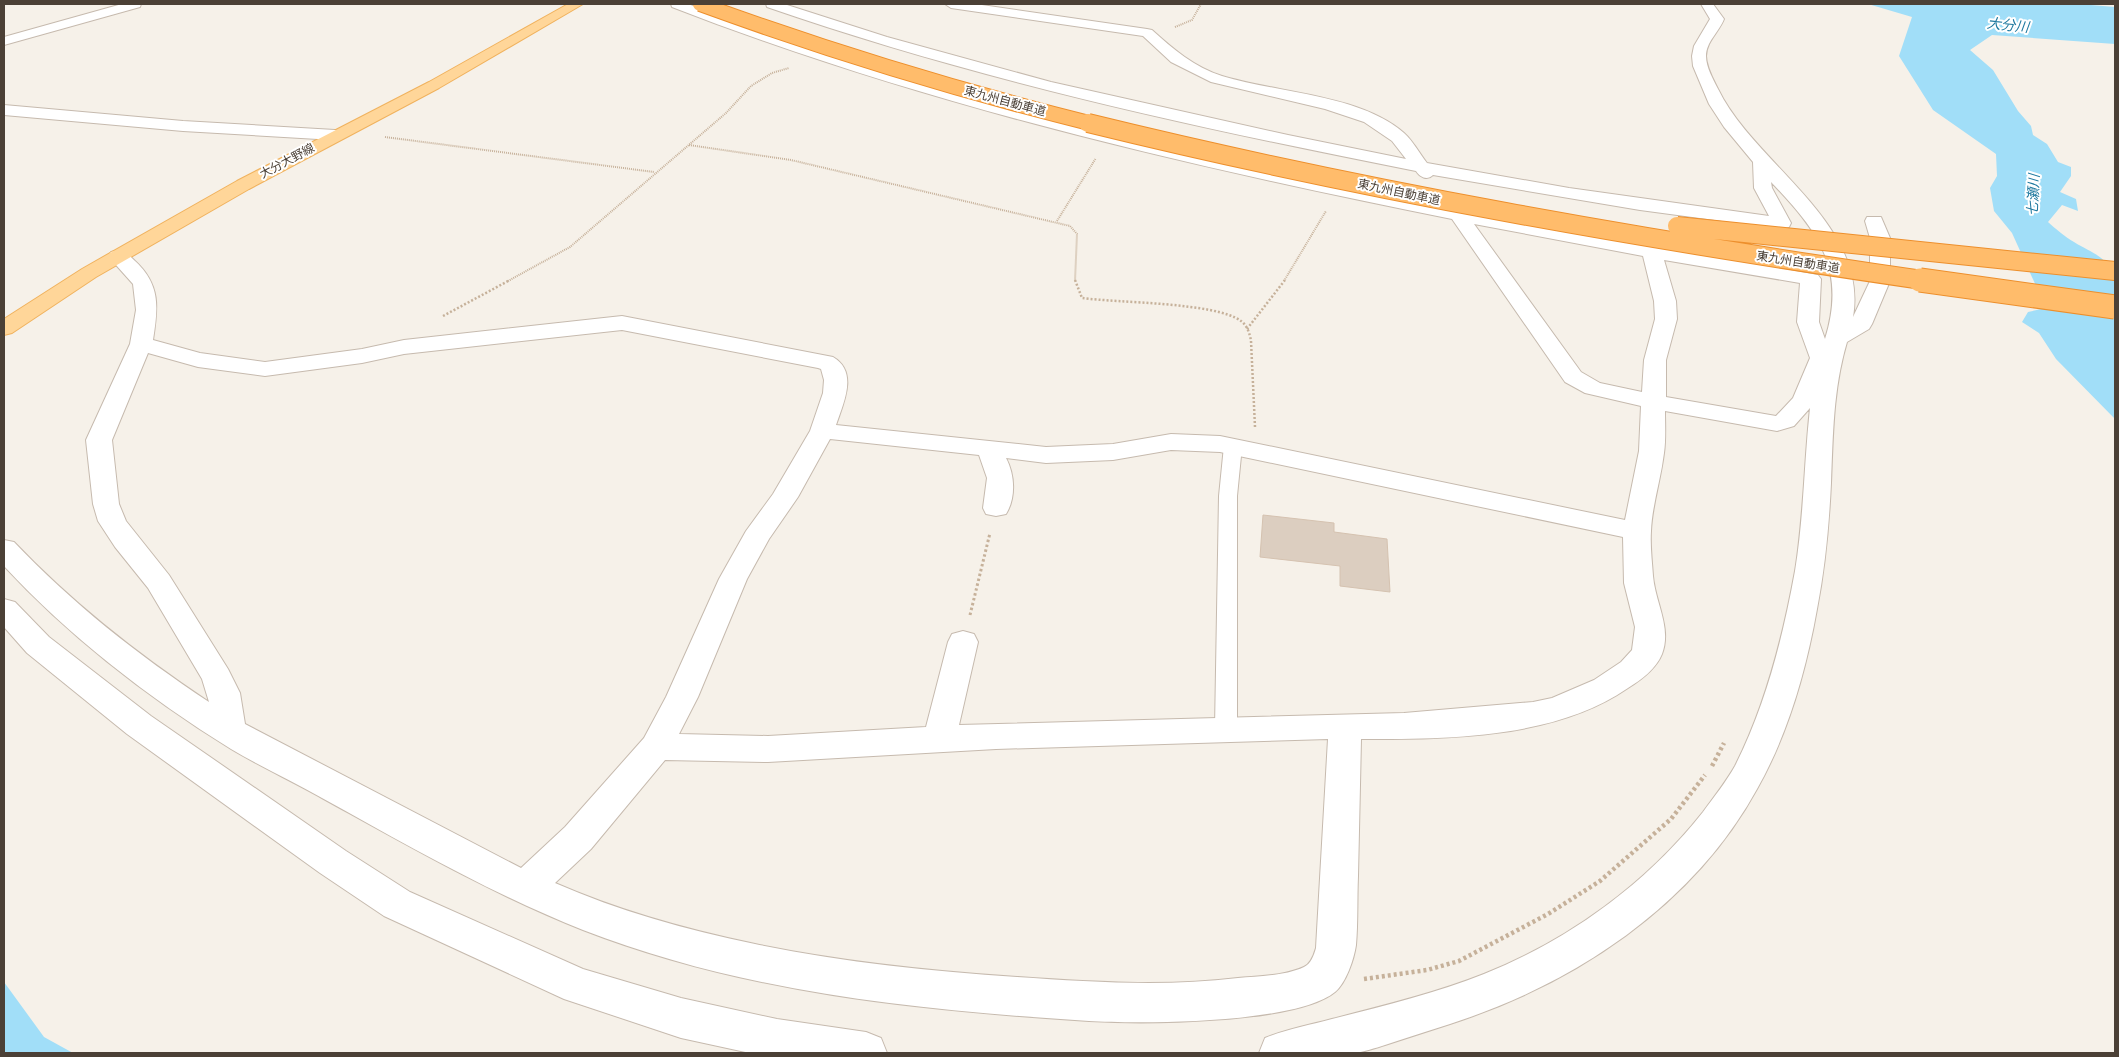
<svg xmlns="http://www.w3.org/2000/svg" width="2119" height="1057" viewBox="0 0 2119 1057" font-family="Raleway,'Noto Sans JP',sans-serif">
	<rect width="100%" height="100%" fill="#f6f1e9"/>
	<path fill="#a1def8" d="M1868,4H2079L2115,7V44L1992,35L1970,50L1993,70L2018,111L2031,126L2033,135L2047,144L2058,162L2071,167V176L2060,192L2076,199L2078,211L2062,205L2048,222C2056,229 2065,237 2074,242C2093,254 2106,255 2115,278V419L2056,359L2039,333L2022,322L2028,312L2046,308L2012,233L1994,211L1990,188L1997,176L1996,154L1933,110L1899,56L1912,17Z
		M4,982L44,1037L73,1053H4Z"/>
	<path fill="#dccec0" stroke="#d5c2b0" d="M1263,515L1334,523V532L1387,539L1390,592L1340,586V566L1260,557Z"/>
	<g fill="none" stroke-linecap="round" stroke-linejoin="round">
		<g stroke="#c6baae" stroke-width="2">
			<path id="lane" d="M1233,441L1239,442L1242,446L1237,496V728L1234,734L1226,737L1218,734L1215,728L1219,496L1224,446L1227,442Z"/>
		</g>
		<g stroke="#c6baae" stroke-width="2">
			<path id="street" d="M122,4H141L140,7L4,45V37Z
				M671,4H688C930,97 1182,153 1435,205L1444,206L1446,203H1460L1465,210L1818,275L1821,279L1819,322L1825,339C1847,269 1818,231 1771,182L1772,188L1791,223L1789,227L1782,229L1640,210L1433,175C1427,181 1420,177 1416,171C1197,128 978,80 767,7L766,4H784L887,37L1051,82L1288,135L1406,159L1392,141L1364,122L1325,109L1211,82L1171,62L1143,36L951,8L945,4H975L1147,29L1152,30C1173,49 1194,67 1222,76C1277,93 1359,94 1404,133C1413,141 1420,154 1427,163L1569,188L1769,216L1754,188L1753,162L1724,127L1709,104L1693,66L1692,56L1694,46L1710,19L1701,4H1713L1724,19C1719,32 1706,42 1706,56C1706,67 1713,79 1718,89C1754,164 1869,223 1853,317L1870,281V238L1865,221L1867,217H1881L1890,238V281L1872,324L1869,329L1847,342C1833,389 1833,436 1831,483C1829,526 1825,568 1817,609C1806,671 1788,734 1757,789C1693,906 1574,984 1450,1024C1428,1031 1406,1038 1385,1045C1375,1048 1364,1052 1354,1053C1323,1056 1290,1053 1259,1053L1265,1038C1287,1029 1310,1025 1332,1019C1383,1006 1436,993 1484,974C1569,940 1646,884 1703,812C1714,797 1726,782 1735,766C1766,705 1783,637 1795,571C1804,517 1804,462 1810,408L1794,426L1777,431L1665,411C1665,425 1666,439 1664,453C1661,479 1652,505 1651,531C1650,546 1652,561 1653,576C1655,602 1672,628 1662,654C1656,669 1641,680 1628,688C1554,739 1448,739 1361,739C1360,785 1359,831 1358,876C1357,899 1358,923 1356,945C1354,959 1346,983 1335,992C1296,1024 1141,1024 1089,1021C918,1010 745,993 583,930C492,894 407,845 322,798C292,781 261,767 231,749C149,698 70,637 4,566V540L14,542C73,604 138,655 209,702L202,679L148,588L115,547L98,521L93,504L86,440L130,344L136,310L133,284L108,256L111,252C122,249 127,253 135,261C161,285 158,308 153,340L200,353L265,362L362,349L404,340L622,316L833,357C859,372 843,404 836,425L1046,447L1113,444L1171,434L1220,436L1625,520L1639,451L1641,406L1585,393L1565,382L1452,219C1188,166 924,105 672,7ZM1474,224L1643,256L1654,301L1655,319L1644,360L1642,392L1600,383L1581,372ZM1664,260L1800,283L1797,322L1810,358L1793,398L1776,416L1666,397V360L1677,319L1676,301ZM622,330L818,368L821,369L824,380L823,393L810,431L773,494L746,531L719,579L666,697L644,738L565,827L521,868L245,724L240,693L228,669L169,575L126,521L119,504L112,440L148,353L198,367L265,376L362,363L404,354ZM830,439L979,455L987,478L983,508L986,514L996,516L1006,514C1016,498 1015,475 1006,458L1046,463L1113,460L1171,450L1220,452L1623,537L1624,583L1635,627L1632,650L1621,662L1594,680L1552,698L1533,702L1404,713L959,725L978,642L974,634L963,631L952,634L948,642L926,727L768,736L679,734L698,697L747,579L769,539L798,497ZM1328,739L1316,948C1314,955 1311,964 1304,967C1285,976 1258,976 1238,978C1164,987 1091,982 1017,977C929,971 841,962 755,944C687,930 619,911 555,883L591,849L665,760L768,762L996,749Z
				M4,105L183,121L335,130L341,132L343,135L341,138L335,140L183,131L4,115Z
				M4,599L15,602L49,637L151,716L346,851L410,892L583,969L681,998L777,1019L866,1032L881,1038L887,1053H750L681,1038L564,999L384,916L320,873L127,734L27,653L4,627Z"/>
		</g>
		<g stroke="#f0b25e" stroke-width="2">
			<path id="primary" d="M568,4H583L439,88L249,189L96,277L12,333L4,335V319L82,269L237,181L429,82Z"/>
		</g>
		<path stroke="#c6b19a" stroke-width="2" stroke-dasharray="1 1" stroke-linecap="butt" d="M1175,27L1192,20L1201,4
			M385,137L654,172
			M689,145L791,160L1070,226L1077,234L1075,281
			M1057,221L1096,158
			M508,281L570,247L726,113L751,86L772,73L789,68
			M1284,281L1326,211"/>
		<path stroke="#c6b19a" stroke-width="2.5" stroke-dasharray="2 2" stroke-linecap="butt" d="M1075,280L1082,298C1118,303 1215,302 1241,321C1247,325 1250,334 1251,341L1255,427
			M443,316L510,280
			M1247,329L1285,280"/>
		<path stroke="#c6b19a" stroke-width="3" stroke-dasharray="2.5 2.5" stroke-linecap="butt" d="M970,615L990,533"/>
		<path stroke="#c6b19a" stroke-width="4.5" stroke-dasharray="3 3" stroke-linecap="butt" d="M1712,766L1724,743
			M1364,979L1427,970L1459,961L1548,914L1600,881L1671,819L1705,775"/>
		<use href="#lane" fill="#fff" fill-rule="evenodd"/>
		<use href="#street" fill="#fff" fill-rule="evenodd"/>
		<use href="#primary" fill="#ffd699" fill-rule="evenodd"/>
		<g stroke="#ed8f2c" stroke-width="16" stroke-linecap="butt">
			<path id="highway-bridge-far2" d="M700,4C829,51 960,91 1093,124"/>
		</g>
		<g stroke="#ed8f2c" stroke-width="20" stroke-linecap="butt">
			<path id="highway-bridge-far1" d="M1088,123C1365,191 1646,240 1929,281
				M1677,226L2115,271"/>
		</g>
		<g stroke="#ed8f2c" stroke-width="25" stroke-linecap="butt">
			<path id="highway-bridge" d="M1920,280L2115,307"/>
		</g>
		<use href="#highway-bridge-far2" stroke="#ffbc6b" stroke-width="14"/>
		<use href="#highway-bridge-far1" stroke="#ffbc6b" stroke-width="18"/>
		<use href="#highway-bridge" stroke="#ffbc6b" stroke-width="23"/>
	</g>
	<g text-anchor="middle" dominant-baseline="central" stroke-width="4" stroke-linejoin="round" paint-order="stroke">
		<g font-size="12" fill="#4b4036" stroke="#fff">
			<text transform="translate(1005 101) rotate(15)">東九州自動車道</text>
			<text transform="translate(287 161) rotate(-28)">大分大野線</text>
			<text transform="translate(1399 192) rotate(12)">東九州自動車道</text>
			<text transform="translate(1798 262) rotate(9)">東九州自動車道</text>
		</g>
		<g font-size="14" font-style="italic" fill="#1f799f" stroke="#fff">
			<text transform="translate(2008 25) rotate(6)">大分川</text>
			<text transform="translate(2033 195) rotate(-87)">七瀬川</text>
		</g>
	</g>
	<rect width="2119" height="1057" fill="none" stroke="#4b4036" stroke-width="10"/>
</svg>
